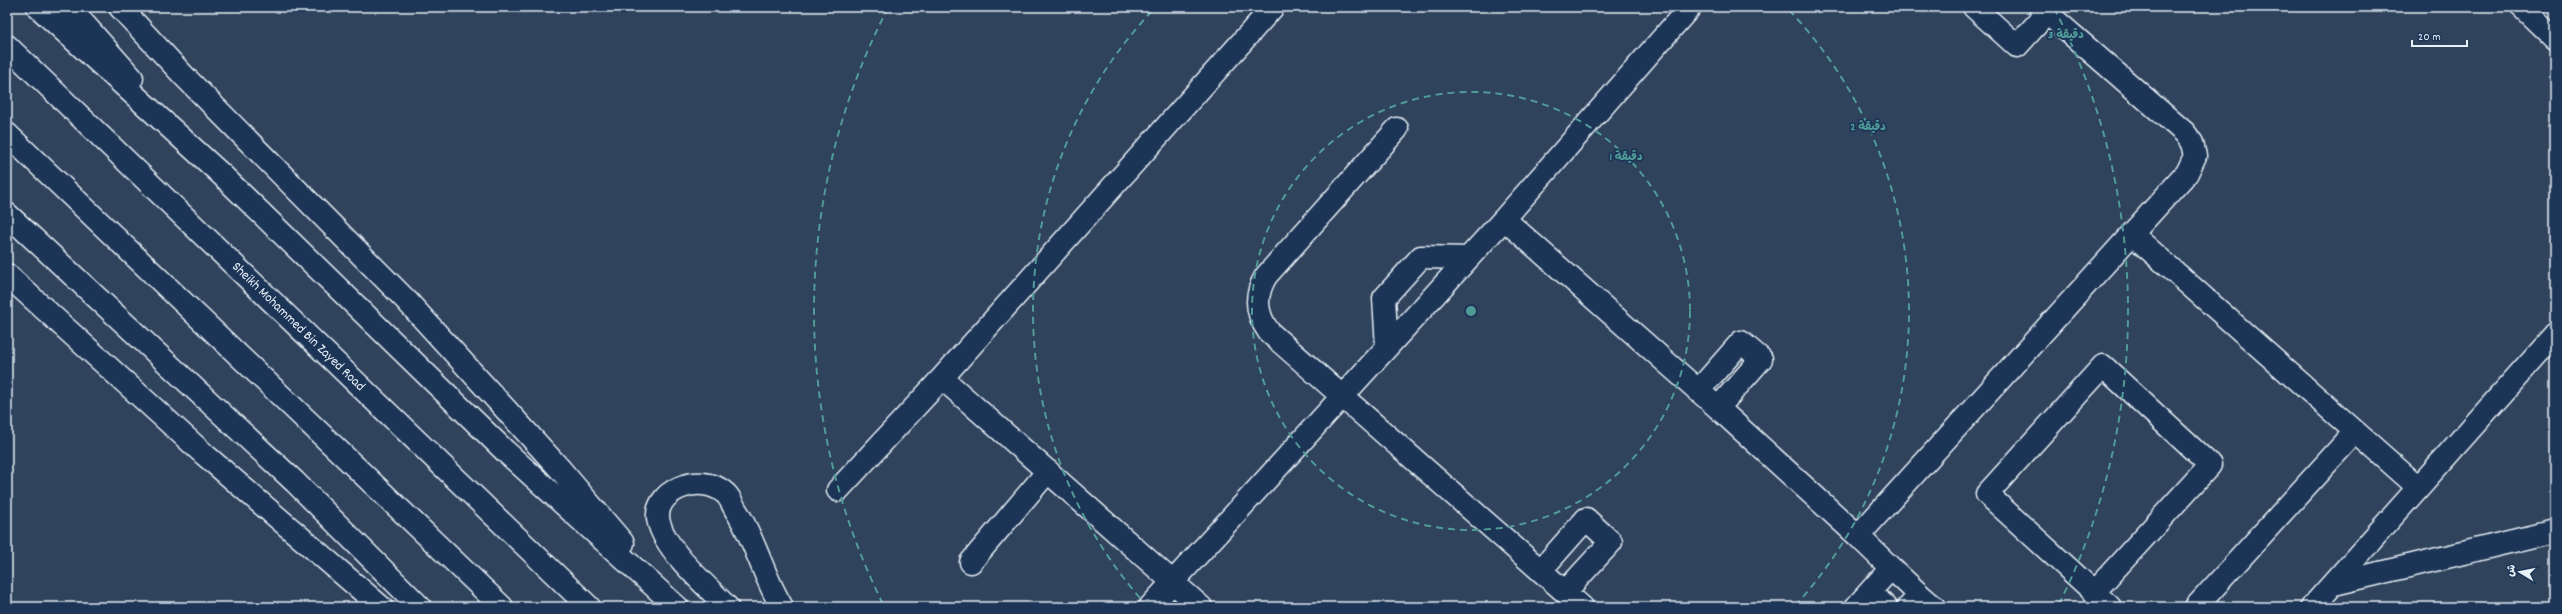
<svg xmlns="http://www.w3.org/2000/svg" width="2562" height="614" viewBox="0 0 2562 614" font-family="Dekko,'Playpen Sans Arabic',sans-serif">
	<rect width="100%" height="100%" fill="#30435c"/>
	<filter id="ink" filterUnits="userSpaceOnUse"><feTurbulence type="fractalNoise" baseFrequency=".025" numOctaves="2"/><feDisplacementMap in="SourceGraphic" scale="8" xChannelSelector="R" yChannelSelector="G"/><feConvolveMatrix kernelMatrix="1 2 1 2 8 2 1 2 1" color-interpolation-filters="sRGB"/></filter>
	<g filter="url(#ink)">
		<g fill="none" stroke-linecap="round" stroke-linejoin="round">
			<g stroke="#e8f1f8" stroke-width="25">
				<path id="minor" d="M1974,7L2017,46L2047,13L2041,7
					M2522,7L2555,39
					M1397,129L1266,276C1254,296 1256,314 1269,332L1565,592L1611,542L1586,519L1541,570
					M1504,219C1576,282 1647,346 1718,408L1761,359L1741,342L1698,391
					M2133,235L2418,487
					M1387,347L1384,298L1421,257L1468,258
					M2103,366L2210,465L2094,592L1987,494Z
					M942,378L1201,607
					M1718,408L1858,536
					M838,490L942,378L1273,7
					M971,562L1048,471
					M1891,568L1920,595L1909,607
					M2334,584L2555,531
					M1565,592L1582,607
					M1870,592L1886,607
					M2094,592L2110,607
					M1920,595L1934,607
					M727,607C706,585 667,552 659,523C650,492 700,470 726,494C731,499 733,506 737,512C756,542 763,576 782,607
					M1150,607L1504,219L1690,7
					M1856,607L1891,568L1858,536L2187,173L2195,156L2192,143L2185,133L2047,13
					M2196,607L2355,432
					M2312,607L2555,334"/>
			</g>
			<g stroke="#e8f1f8" stroke-width="25">
				<path id="highway" d="M38,7L222,175L505,451L677,607
					M69,7L132,78
					M120,7L184,76L407,301L560,469L623,543
					M7,46L589,607
					M7,134L502,607
					M7,214L295,482L420,607
					M7,275L205,455L381,607"/>
			</g>
			<use href="#minor" stroke="#1d3557" stroke-width="22"/>
			<use href="#highway" stroke="#1d3557" stroke-width="22"/>
		</g>
	</g>
	<g fill="none" stroke="#509b97" stroke-width="2" stroke-dasharray="7 5">
		<circle cx="1471" cy="311" r="219"/>
		<path d="M1148 607A438 438 0 0 1 1153 10M1789 10A438 438 0 0 1 1794 607"/>
		<path d="M883 604A657 657 0 0 1 888 8M2054 8A657 657 0 0 1 2059 604"/>
	</g>
	<g text-anchor="middle" dominant-baseline="central" stroke-width="3.5" stroke-linejoin="round" paint-order="stroke">
		<g font-size="14" fill="#e8f1f8" stroke="#1d3557">
			<text transform="translate(298 327) rotate(44)">Sheikh Mohammed Bin Zayed Road</text>
		</g>
	</g>
	<circle cx="1471" cy="311" r="6" fill="#509b97" stroke="#1d3557" stroke-width="2"/>
	<g font-size="12" text-anchor="middle" font-weight="bold" fill="#509b97" stroke="#1d3557" stroke-width="3.5" stroke-linejoin="round" paint-order="stroke">
		<text x="2066" y="38">3 دقيقة</text>
		<text x="1868" y="130">2 دقيقة</text>
		<text x="1626" y="160">1 دقيقة</text>
	</g>
	<rect width="2562" height="614" fill="none" stroke="#1d3557" stroke-width="24"/>
	<rect x="12" y="12" width="2538" height="590" fill="none" stroke="#e8f1f8" stroke-width="1.5" filter="url(#ink)"/>
	<g transform="translate(2520 572) rotate(280)" stroke="#1d3557" stroke-width="3" paint-order="stroke">
	<path d="M0-3L7 15L0 10L-7 15Z" fill="#e8f1f8"/>
	<text y="-6" font-size="11" font-weight="bold" text-anchor="middle" fill="#e8f1f8">ش</text>
	</g>
	<path d="M2412 40v6h55v-6" fill="none" stroke="#e8f1f8" stroke-width="2"/>
	<text x="2418" y="40" font-size="12" fill="#e8f1f8" stroke="#1d3557" stroke-width="3" paint-order="stroke">20 m</text>
</svg>
